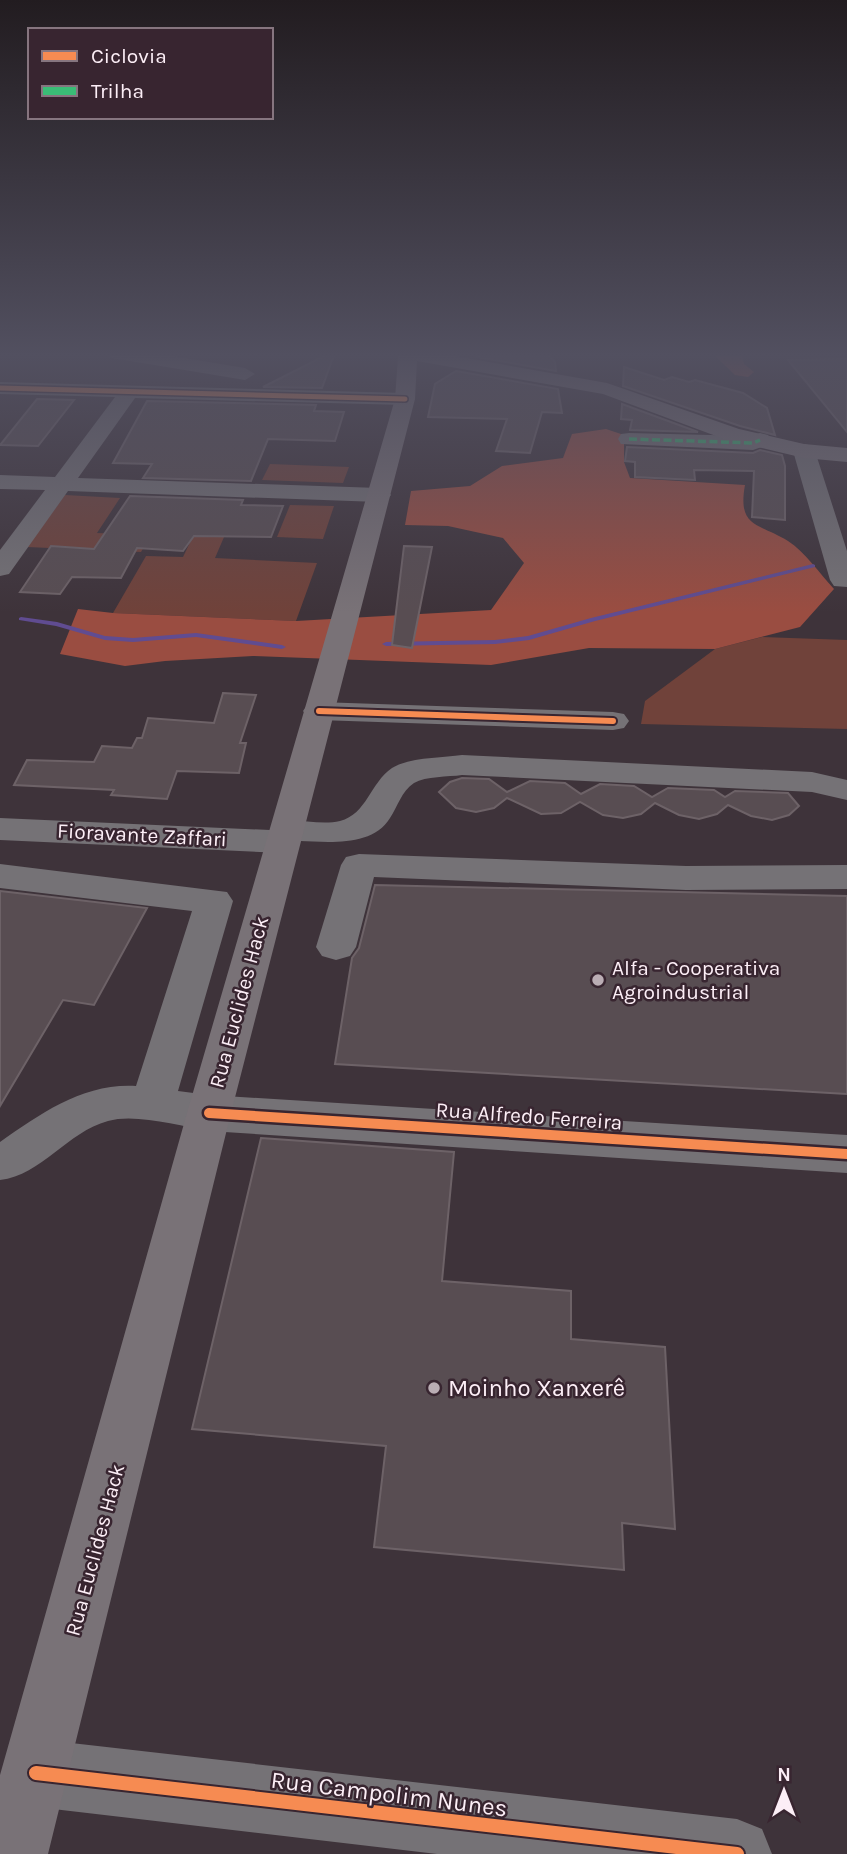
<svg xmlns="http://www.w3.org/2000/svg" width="847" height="1854" viewBox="0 0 847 1854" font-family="Karla,sans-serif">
	<rect width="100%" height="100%" fill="#3e333a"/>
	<path fill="#70423a" d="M270,464L349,467L343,483L262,480Z
		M65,495L120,498L97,533L151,535L141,552L27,547Z
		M211,499L240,500L215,558L317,563L296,621L113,613L146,556L183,557Z
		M290,505L334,506L323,539L277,537Z
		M762,637L847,640V729L641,724L645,701L715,649Z"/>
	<path fill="#9a4d41" d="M711,352H741L744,364L754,372L748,377L735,375Z
		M606,429L624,435V462L630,478L745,485C737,529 760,523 788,541C805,552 820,574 834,589L800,627L715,649L589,648L491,665L253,656L165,661L125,666L60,654L78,609L113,613L296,621L491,610L524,563L503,538L448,526L405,525L411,491L470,486L502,466L563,458L572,434Z"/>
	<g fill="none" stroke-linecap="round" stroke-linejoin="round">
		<path fill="#604c91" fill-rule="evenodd" d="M813,564L815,565V567L595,621L529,640L495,644L386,646L382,644L386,642L495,640L528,636L591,618Z
			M21,617L57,622L105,636L133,638L196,633L282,645L286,647L282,649L196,637L133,642L105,640L56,626L19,620V618Z"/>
	</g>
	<path fill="#584d52" stroke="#6d6267" stroke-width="2" d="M332,352H335L322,388L263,387Z
		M485,352L546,354L555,362L556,371L477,357Z
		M847,359V432L788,360Z
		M624,367L664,380L672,377L689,382L695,380L743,393L767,408L775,435L740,426L623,386Z
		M456,371L558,389L562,413L542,412L530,453L496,451L507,419L428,417L435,384Z
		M37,399L74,400L38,446L0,445Z
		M147,401L316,405L314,411L344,412L335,441L268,439L251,481L143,478L152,464L113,463Z
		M622,404L698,432L630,430L632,420L621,419Z
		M627,447L753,453L760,450L782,455L785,466V520L752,517L754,471L694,470L695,480L635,477V462L625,461Z
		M130,496L243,500L241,505L283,506L271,537L194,536L183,551L137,548L121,578L72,577L60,594L20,592L51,546L94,549Z
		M404,546L432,547L412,648L392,645Z
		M223,693L256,695L240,743H246L239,773L177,771L167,799L111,795L114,790L14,785L27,760L94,762L102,746L132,748L137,738H142L148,718L214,723Z
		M462,778L489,779L507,792L530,781L565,783L581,794L600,784L634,786L652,797L668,788L714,790L725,797L735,791L788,793L799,806L789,815L772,820L751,816L728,805L717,814L699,819L679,815L655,803L641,814L623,818L603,815L580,802L561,813L541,814L507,798L494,808L476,812L456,808L439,792L450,782Z
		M375,885L847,896V1094L335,1064L352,958L359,948Z
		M0,891L147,908L94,1005L63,1000L0,1106Z
		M261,1138L454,1152L442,1281L571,1291V1339L665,1347L675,1529L622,1523L624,1570L374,1547L386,1446L192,1429Z"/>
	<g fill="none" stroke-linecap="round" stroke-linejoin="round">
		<path fill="#757276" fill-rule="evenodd" d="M103,352H148L245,368L255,374L245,380L112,358Z
			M0,382L405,393L412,395L415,399L412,403L405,405L135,398L78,478L379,488L387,490L391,495L387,500L379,502L68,491L9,574L0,576V550L45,490L0,489V475L55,477L115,397L0,394Z
			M629,433L750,436L760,433L768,435L771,440L768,445L753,450L621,444L618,439L621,434Z
			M804,444L812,446L815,451L847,551V587L834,586L830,580L793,451L796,446Z
			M319,702L613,712L624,714L629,721L624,728L613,730L319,720L308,718L303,711L308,704Z
			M462,755L812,772L847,780V800L812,792L462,775C448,777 426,776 414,783C401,792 398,806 390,818C373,847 328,842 300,841L296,850L283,853L0,840V818L270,830L275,822C296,817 319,826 340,821C367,814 370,783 392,768C410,757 442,758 462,755Z
			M359,854L686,866L847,865V889L686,890L374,877L356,947L350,956L336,960L322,956L316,947L341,865L346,857Z
			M0,864L227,892L233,901L178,1091L209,1095L847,1135V1173L209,1131C180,1126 135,1113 108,1121C67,1132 42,1175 0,1180V1142C42,1113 83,1083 136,1086L192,911L0,888Z
			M36,1739L737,1819L762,1829L772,1854H437L36,1807L12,1797L2,1773L12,1749Z"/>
		<path fill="#797277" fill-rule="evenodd" d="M390,352H432L607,383L739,429L804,444L847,448V462L804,458L724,439L603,394L417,361L415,399L231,1113L48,1854H0V1775L187,1113L395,399L398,357Z"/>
		<path stroke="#3abd76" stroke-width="3.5" stroke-dasharray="8 3.5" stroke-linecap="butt" d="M629,439L753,443L760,440"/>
		<g stroke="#382530" stroke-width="8">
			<path id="cycleway-far3" d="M0,388L405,399"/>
		</g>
		<g stroke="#382530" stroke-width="10">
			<path id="cycleway-far2" d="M319,711L613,721"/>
		</g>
		<g stroke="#382530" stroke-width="15">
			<path id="cycleway-far1" d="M209,1113L847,1154"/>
		</g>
		<g stroke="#382530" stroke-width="18">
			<path id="cycleway" d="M36,1773L737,1854"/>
		</g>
		<use href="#cycleway-far3" stroke="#f68b52" stroke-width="5"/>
		<use href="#cycleway-far2" stroke="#f68b52" stroke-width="6"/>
		<use href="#cycleway-far1" stroke="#f68b52" stroke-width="10"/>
		<use href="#cycleway" stroke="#f68b52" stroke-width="14"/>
	</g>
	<linearGradient id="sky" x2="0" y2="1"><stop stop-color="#221c20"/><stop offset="0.58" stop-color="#525060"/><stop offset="1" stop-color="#525060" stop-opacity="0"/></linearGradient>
	<rect width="847" height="612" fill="url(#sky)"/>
	<g fill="#baadb4" stroke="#382530" stroke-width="2.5">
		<circle cx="598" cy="980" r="7"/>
		<circle cx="434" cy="1388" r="7"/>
	</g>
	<g text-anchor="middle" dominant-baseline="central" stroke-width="5" stroke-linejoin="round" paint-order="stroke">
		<g font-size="21" fill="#fceef6" stroke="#382530">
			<text transform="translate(142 835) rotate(3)">Fioravante Zaffari</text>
			<text transform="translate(239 1002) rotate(-75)">Rua Euclides Hack</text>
			<text transform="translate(529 1116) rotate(4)">Rua Alfredo Ferreira</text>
			<text transform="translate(95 1550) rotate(-75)">Rua Euclides Hack</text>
		</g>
		<g font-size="21" fill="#fceef6" stroke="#382530" text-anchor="start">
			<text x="612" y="968">Alfa - Cooperativa<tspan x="612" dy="24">Agroindustrial</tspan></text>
		</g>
		<g font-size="24" fill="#fceef6" stroke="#382530" text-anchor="start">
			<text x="448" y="1388">Moinho Xanxerê</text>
		</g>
		<g font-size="24" fill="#fceef6" stroke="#382530">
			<text transform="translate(389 1794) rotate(7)">Rua Campolim Nunes</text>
		</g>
	</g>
	<rect x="28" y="28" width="245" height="91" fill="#382530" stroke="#86757f" stroke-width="2"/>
	<rect x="42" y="51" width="35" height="10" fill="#f68b52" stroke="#86757f" stroke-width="2"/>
	<text x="91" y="63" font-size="21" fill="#fceef6">Ciclovia</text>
	<rect x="42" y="86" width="35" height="10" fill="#3abd76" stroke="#86757f" stroke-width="2"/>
	<text x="91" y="98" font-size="21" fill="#fceef6">Trilha</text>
	<g transform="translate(784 1791)" stroke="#382530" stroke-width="5" paint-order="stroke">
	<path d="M0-5L12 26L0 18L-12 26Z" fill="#fceef6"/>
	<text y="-10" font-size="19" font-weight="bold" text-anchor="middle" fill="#fceef6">N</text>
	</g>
</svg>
